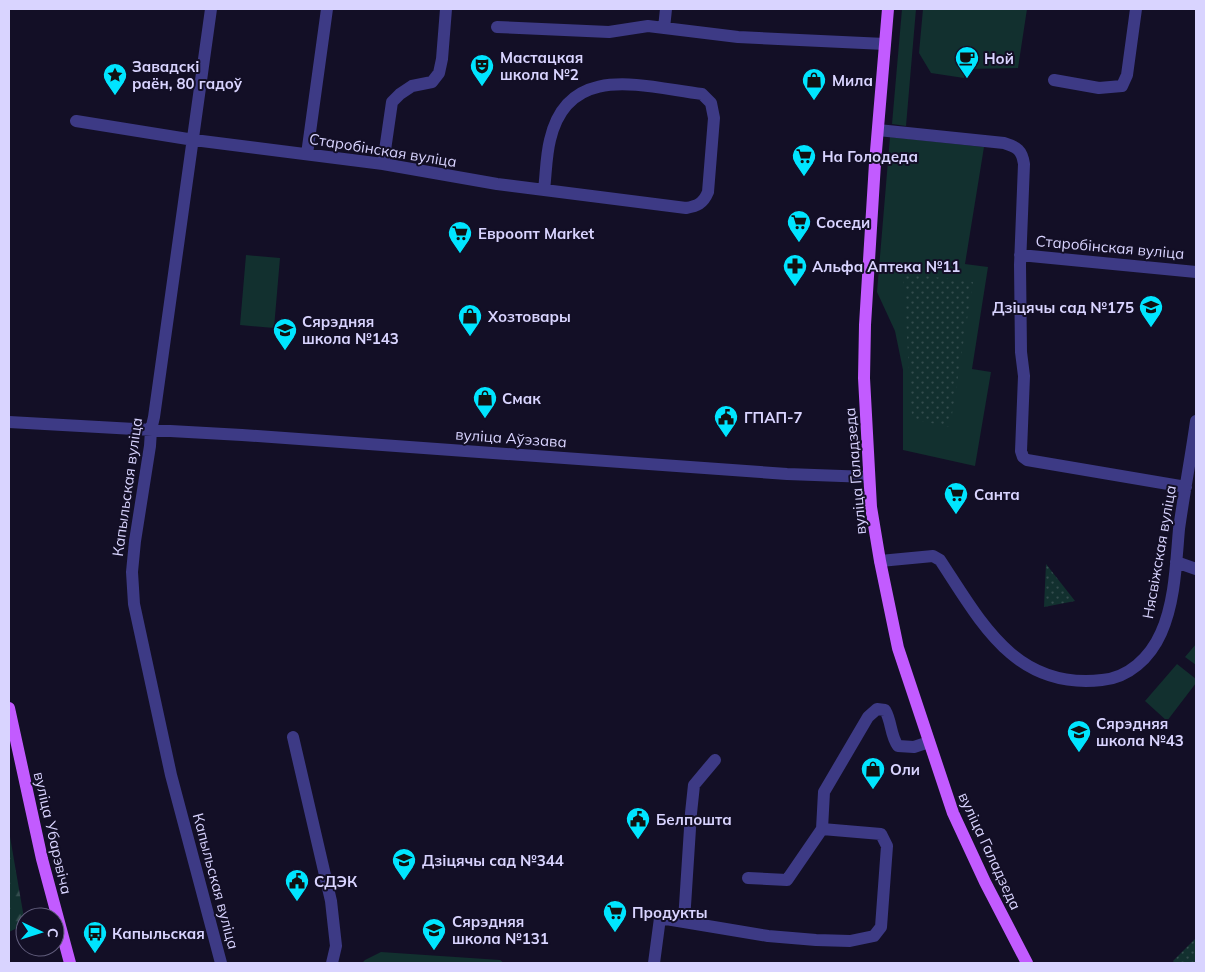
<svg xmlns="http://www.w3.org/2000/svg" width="1205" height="972" viewBox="0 0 1205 972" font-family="Mulish,sans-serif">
	<defs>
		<pattern id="forest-firs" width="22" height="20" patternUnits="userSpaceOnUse" patternTransform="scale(1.25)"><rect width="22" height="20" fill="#12302f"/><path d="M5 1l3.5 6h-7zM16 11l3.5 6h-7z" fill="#344d4e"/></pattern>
		<pattern id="park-dots" width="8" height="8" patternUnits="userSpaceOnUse" patternTransform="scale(1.25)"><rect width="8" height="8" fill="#12302f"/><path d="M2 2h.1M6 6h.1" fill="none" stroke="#344d4e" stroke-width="1.8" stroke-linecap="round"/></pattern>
	</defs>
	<rect width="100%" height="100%" fill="#130f26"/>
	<path fill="#12302f" d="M902,9H916L906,126L892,124Z
		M923,9H1027L1018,68L967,69L964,78L931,73L919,53Z
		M890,137L984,147L965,264L988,267L972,369L991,372L975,466L903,450V370L895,331L877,292Z
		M246,255L280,258L274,328L240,325Z
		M1196,644V665L1185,657Z
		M1177,664L1196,679V683L1167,721L1145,701Z
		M381,952L500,960L504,963H362L365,960Z"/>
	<path fill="url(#forest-firs)" d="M9,831L25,924L9,932Z"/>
	<path fill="url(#park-dots)" d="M903,273L973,282L950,427L912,419Z
		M1046,564L1075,601L1044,607Z
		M1196,938V962L1175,963L1173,961Z"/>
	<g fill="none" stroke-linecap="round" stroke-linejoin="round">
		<path stroke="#3d3a85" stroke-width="12" d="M211,9L154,417L151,430L150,446L135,541L132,572L134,604L171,775L221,963
			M497,27L609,32L648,26L738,37L885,44
			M664,28L666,9
			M1054,80L1099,88L1122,86L1127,75L1136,9
			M76,121L194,140L383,164L497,184L686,208C697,206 703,204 708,192L714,118L711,103L702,94C644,87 568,61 550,140C546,156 546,174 544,190
			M878,130L1004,143C1017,147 1022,150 1024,164L1020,265L1021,352L1024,376L1021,451L1023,457L1027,460L1186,487
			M307,154L327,9
			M383,164L392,102L400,94L412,86L432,82L439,73L442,59L446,9
			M1020,255L1196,272
			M9,422L242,435L787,474L869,477
			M880,561L933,556L940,560C981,622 1015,690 1102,680C1128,678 1150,658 1161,633C1175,602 1176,563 1179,529C1184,493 1191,457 1196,421
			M1176,562L1196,569
			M293,737L331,901L336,946L332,963
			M748,878L787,880L822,829L824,792L868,717L877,709L885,710C892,722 890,735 898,746L914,747L929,742
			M684,921L691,813L694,785L715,760
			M654,963L660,918L768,936L816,940L850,941L874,936L881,927L887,846L881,834L822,829"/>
		<path stroke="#c25bff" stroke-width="12" d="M888,9L875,163L865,325L864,378L871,507L880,561L898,648L953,813L985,882L1027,963
			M9,708L42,859L70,963"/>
	</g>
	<defs>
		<g id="cafe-pin" transform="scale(1.25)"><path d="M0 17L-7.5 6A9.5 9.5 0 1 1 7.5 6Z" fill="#00e5ff" stroke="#130f26"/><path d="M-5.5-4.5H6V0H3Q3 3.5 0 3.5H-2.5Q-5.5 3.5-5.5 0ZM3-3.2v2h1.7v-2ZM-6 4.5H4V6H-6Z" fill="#111"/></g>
		<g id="theatre-pin" transform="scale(1.25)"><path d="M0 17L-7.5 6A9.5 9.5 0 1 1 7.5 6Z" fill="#00e5ff" stroke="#130f26"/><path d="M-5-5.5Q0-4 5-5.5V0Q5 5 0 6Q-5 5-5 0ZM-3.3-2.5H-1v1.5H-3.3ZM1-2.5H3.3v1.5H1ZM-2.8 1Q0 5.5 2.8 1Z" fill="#111"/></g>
		<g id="sight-pin" transform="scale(1.25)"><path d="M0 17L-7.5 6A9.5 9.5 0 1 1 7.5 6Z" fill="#00e5ff" stroke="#130f26"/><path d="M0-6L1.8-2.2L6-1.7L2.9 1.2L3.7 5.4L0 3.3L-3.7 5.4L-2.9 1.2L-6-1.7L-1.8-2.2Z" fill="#111"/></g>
		<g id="shop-pin" transform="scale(1.25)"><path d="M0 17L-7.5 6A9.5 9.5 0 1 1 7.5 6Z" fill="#00e5ff" stroke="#130f26"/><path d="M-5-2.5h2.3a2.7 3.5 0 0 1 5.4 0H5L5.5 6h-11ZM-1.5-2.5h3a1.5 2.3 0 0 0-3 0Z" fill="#111"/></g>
		<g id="supermarket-pin" transform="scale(1.25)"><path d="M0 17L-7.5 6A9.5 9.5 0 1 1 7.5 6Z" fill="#00e5ff" stroke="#130f26"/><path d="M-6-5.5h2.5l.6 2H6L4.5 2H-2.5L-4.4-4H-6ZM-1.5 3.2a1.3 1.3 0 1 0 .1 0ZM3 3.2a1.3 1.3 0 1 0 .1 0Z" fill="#111"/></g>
		<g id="pharmacy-pin" transform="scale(1.25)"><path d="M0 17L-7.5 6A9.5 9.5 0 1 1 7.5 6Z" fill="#00e5ff" stroke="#130f26"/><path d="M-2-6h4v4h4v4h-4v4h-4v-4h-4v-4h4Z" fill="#111"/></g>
		<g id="school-pin" transform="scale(1.25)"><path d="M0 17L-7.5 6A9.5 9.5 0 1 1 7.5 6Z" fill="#00e5ff" stroke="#130f26"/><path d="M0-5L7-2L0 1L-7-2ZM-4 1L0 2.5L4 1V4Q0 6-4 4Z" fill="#111"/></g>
		<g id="civic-pin" transform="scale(1.25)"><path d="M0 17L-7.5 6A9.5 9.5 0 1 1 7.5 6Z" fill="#00e5ff" stroke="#130f26"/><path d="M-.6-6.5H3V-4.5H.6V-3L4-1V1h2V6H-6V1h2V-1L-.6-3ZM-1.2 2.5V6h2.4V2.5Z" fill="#111"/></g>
		<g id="bus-pin" transform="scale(1.25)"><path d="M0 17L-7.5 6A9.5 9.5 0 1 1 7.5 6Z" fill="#00e5ff" stroke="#130f26"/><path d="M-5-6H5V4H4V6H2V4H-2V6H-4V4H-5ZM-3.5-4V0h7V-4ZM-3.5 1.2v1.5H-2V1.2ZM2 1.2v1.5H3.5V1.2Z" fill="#111"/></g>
	</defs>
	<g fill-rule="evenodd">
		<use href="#cafe-pin" x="967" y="58"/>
		<use href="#theatre-pin" x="482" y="66"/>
		<use href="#sight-pin" x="115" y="75"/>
		<use href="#shop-pin" x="814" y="80"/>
		<use href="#supermarket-pin" x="804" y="156"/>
		<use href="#supermarket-pin" x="799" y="222"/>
		<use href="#supermarket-pin" x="460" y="233"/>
		<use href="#pharmacy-pin" x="795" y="266"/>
		<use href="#school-pin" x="1151" y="307"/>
		<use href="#shop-pin" x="470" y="316"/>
		<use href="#school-pin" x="285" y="330"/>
		<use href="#shop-pin" x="485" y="398"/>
		<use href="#civic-pin" x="726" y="417"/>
		<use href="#supermarket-pin" x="956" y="494"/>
		<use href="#school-pin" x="1079" y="732"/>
		<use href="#shop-pin" x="873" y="769"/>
		<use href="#civic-pin" x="638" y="819"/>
		<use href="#school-pin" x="404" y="860"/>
		<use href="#civic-pin" x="297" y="881"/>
		<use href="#supermarket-pin" x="615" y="912"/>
		<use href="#school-pin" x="434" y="930"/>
		<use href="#bus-pin" x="95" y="933"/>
	</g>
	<g text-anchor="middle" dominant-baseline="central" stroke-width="4" stroke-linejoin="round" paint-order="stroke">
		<g font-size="15" font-weight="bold" fill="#d9d4ff" stroke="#130f26" text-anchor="start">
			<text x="500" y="57">Мастацкая<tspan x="500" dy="17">школа №2</tspan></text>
			<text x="984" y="58">Ной</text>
			<text x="132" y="66">Завадскі<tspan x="132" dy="17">раён, 80 гадоў</tspan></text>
			<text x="832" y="80">Мила</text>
			<text x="822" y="156">На Голодеда</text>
			<text x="816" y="222">Соседи</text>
			<text x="478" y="233">Евроопт Market</text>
			<text x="812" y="266">Альфа Аптека №11</text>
			<text x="1134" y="307" text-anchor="end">Дзіцячы сад №175</text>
			<text x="488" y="316">Хозтовары</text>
			<text x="302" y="321">Сярэдняя<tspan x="302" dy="17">школа №143</tspan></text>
			<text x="502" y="398">Смак</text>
			<text x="744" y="417">ГПАП-7</text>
			<text x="974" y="494">Санта</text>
			<text x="1096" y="723">Сярэдняя<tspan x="1096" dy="17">школа №43</tspan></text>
			<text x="890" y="769">Оли</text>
			<text x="656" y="819">Белпошта</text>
			<text x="422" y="860">Дзіцячы сад №344</text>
			<text x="314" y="881">СДЭК</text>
			<text x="632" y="912">Продукты</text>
			<text x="452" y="921">Сярэдняя<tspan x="452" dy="17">школа №131</tspan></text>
			<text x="112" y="933">Капыльская</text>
		</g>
		<g font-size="15" fill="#d9d4ff" stroke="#130f26">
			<text transform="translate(383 150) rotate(9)">Старобінская вуліца</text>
			<text transform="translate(1110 247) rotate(5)">Старобінская вуліца</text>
			<text transform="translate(511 438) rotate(4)">вуліца Аўэзава</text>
			<text transform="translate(855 471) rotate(-95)">вуліца Галадзеда</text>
			<text transform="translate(127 487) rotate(-82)">Капыльская вуліца</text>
			<text transform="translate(1159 552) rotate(-80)">Нясвіжская вуліца</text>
			<text transform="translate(53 833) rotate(77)">вуліца Убарэвіча</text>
			<text transform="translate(990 851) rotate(65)">вуліца Галадзеда</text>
			<text transform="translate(216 881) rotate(75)">Капыльская вуліца</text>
		</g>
	</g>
	<rect width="1205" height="972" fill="none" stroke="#d9d4ff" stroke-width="20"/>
	<g transform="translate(40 932) rotate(94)"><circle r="24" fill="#130f26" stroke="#625e7d"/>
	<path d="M0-4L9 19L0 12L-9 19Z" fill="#00e5ff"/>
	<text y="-8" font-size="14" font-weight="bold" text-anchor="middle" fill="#d9d4ff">С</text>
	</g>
</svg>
